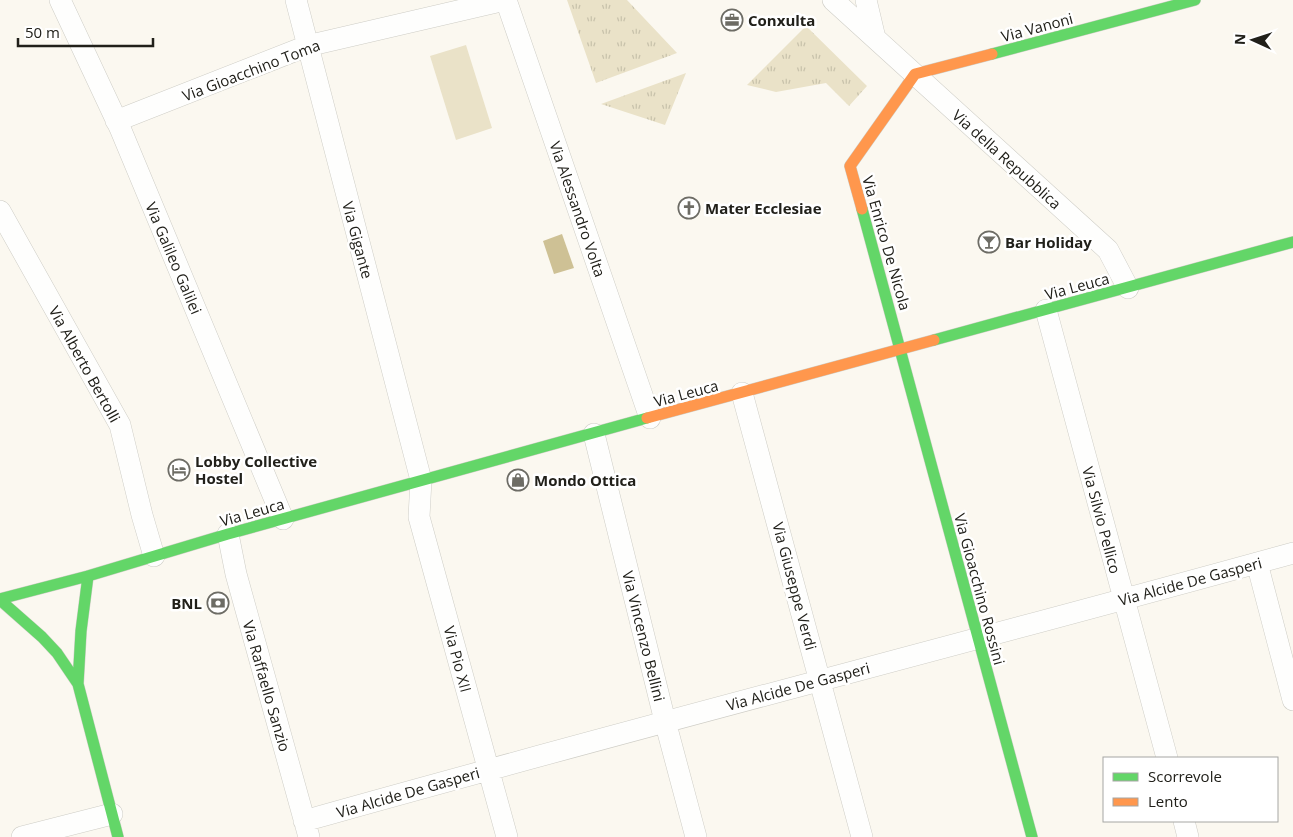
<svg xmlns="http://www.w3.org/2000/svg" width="1293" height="837" viewBox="0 0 1293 837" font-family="'Open Sans',sans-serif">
	<defs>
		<pattern id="grass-tufts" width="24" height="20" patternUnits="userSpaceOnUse" patternTransform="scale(1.25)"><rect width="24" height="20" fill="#eae2c8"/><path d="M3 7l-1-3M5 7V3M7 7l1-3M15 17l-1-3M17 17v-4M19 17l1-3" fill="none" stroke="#c8c2ab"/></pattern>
	</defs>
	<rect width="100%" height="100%" fill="#fbf8f0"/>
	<path fill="url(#grass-tufts)" d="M567,0H627L677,53L596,83Z
		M806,26L867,86L849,106L826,83L776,92L747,85Z
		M686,73L665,125L601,104Z"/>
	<path fill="#eae2c8" d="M466,45L492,128L456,140L430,56Z"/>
	<path fill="#cec195" d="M562,234L574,268L554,274L543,241Z"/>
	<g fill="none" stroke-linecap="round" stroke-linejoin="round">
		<g stroke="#cecdc6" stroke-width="22">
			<path id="street" d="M60,0L120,128L283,519
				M296,0L421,480L419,517L507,837
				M506,0L650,418
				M833,0L1108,250L1128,288
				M866,0L875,38
				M116,121L307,46L505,0
				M0,211L120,425L142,515L154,556
				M1046,310L1167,758
				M742,393L862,837
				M594,434L665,721L696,837
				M228,534L236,574L309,837
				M1257,563L1293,700
				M304,821C633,728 964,644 1293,553
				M1184,821L1188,837
				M22,837L112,814"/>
		</g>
		<g stroke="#cecdc6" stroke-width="12">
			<path id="fast" d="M992,54L1195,0
				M862,209L1032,837
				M934,340L1293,242
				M88,576L81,631L78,684L118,837
				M0,599L88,576L228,534L647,418
				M0,600L42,637L57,653L78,684"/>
		</g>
		<g stroke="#cecdc6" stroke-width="12">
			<path id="slow" d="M862,209L850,166L915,74L992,54
				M647,418L934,340"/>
		</g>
		<use href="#street" stroke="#fefefd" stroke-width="21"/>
		<use href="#fast" stroke="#63d668" stroke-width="11"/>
		<use href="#slow" stroke="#ff974d" stroke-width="11"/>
	</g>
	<defs>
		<g id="office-ring" transform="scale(1.125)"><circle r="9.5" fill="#fff" stroke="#6d6c65" stroke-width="1.5"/><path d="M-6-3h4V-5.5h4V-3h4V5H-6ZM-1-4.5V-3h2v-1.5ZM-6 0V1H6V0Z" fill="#6d6c65"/></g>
		<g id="church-ring" transform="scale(1.125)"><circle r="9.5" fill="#fff" stroke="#6d6c65" stroke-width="1.5"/><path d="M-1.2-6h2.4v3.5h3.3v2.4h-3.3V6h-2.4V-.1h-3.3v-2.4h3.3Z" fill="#6d6c65"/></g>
		<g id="bar-ring" transform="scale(1.125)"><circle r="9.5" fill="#fff" stroke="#6d6c65" stroke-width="1.5"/><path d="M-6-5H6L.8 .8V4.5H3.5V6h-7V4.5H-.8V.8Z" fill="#6d6c65"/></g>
		<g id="hotel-ring" transform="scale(1.125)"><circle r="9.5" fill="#fff" stroke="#6d6c65" stroke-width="1.5"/><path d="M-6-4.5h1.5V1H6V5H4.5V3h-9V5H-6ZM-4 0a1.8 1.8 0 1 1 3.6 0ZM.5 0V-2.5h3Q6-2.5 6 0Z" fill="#6d6c65"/></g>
		<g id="shop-ring" transform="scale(1.125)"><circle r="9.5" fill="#fff" stroke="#6d6c65" stroke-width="1.5"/><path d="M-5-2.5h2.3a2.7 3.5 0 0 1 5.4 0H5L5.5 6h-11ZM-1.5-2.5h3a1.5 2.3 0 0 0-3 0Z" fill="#6d6c65"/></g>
		<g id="bank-ring" transform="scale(1.125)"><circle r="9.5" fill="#fff" stroke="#6d6c65" stroke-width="1.5"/><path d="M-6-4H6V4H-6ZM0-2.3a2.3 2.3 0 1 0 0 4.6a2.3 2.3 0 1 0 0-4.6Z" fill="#6d6c65"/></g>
	</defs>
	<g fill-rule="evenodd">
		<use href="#office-ring" x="732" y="20"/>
		<use href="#church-ring" x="689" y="208"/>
		<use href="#bar-ring" x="989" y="242"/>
		<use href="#hotel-ring" x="179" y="470"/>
		<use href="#shop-ring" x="518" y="480"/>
		<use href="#bank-ring" x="218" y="603"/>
	</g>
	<g text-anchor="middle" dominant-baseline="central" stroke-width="5" stroke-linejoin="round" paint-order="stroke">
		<g font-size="15" font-weight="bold" fill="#21201a" stroke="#fff" text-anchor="start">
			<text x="748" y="20">Conxulta</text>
			<text x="705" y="208">Mater Ecclesiae</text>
			<text x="1005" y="242">Bar Holiday</text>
			<text x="195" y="461">Lobby Collective<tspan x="195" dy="17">Hostel</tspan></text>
			<text x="534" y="480">Mondo Ottica</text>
			<text x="202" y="603" text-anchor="end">BNL</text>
		</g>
		<g font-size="15" fill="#21201a" stroke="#fff">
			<text transform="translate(1037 27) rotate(-15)">Via Vanoni</text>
			<text transform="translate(251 70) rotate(-21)">Via Gioacchino Toma</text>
			<text transform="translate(1007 159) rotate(42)">Via della Repubblica</text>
			<text transform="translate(578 209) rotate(71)">Via Alessandro Volta</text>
			<text transform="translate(358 240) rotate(75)">Via Gigante</text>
			<text transform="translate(887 243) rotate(74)">Via Enrico De Nicola</text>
			<text transform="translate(174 258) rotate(67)">Via Galileo Galilei</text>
			<text transform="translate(1077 286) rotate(-15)">Via Leuca</text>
			<text transform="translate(85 364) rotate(61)">Via Alberto Bertolli</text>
			<text transform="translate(686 393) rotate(-15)">Via Leuca</text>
			<text transform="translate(252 512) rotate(-16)">Via Leuca</text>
			<text transform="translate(1102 520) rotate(75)">Via Silvio Pellico</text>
			<text transform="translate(1190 581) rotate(-15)">Via Alcide De Gasperi</text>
			<text transform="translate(795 586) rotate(75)">Via Giuseppe Verdi</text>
			<text transform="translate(980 589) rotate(75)">Via Gioacchino Rossini</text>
			<text transform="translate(644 636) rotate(76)">Via Vincenzo Bellini</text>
			<text transform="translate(458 659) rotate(75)">Via Pio XII</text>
			<text transform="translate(267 686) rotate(74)">Via Raffaello Sanzio</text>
			<text transform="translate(798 686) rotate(-15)">Via Alcide De Gasperi</text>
			<text transform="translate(408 792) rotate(-16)">Via Alcide De Gasperi</text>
		</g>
	</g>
	<rect x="1103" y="757" width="175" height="65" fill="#ffffff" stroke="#a6a6a3"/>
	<rect x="1113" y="773" width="25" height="8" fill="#63d668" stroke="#a6a6a3"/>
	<text x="1148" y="782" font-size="15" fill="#21201a">Scorrevole</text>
	<rect x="1113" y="798" width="25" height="8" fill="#ff974d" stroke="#a6a6a3"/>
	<text x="1148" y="807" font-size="15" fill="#21201a">Lento</text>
	<g transform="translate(1253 40) rotate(273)" stroke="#ffffff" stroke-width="4" paint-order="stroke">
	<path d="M0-4L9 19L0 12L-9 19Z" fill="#21201a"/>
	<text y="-8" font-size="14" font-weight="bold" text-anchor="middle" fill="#21201a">N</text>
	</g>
	<path d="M18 38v8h135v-8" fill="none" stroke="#21201a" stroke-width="2.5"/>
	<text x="25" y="38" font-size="15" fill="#21201a" stroke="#ffffff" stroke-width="4" paint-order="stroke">50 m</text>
</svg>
